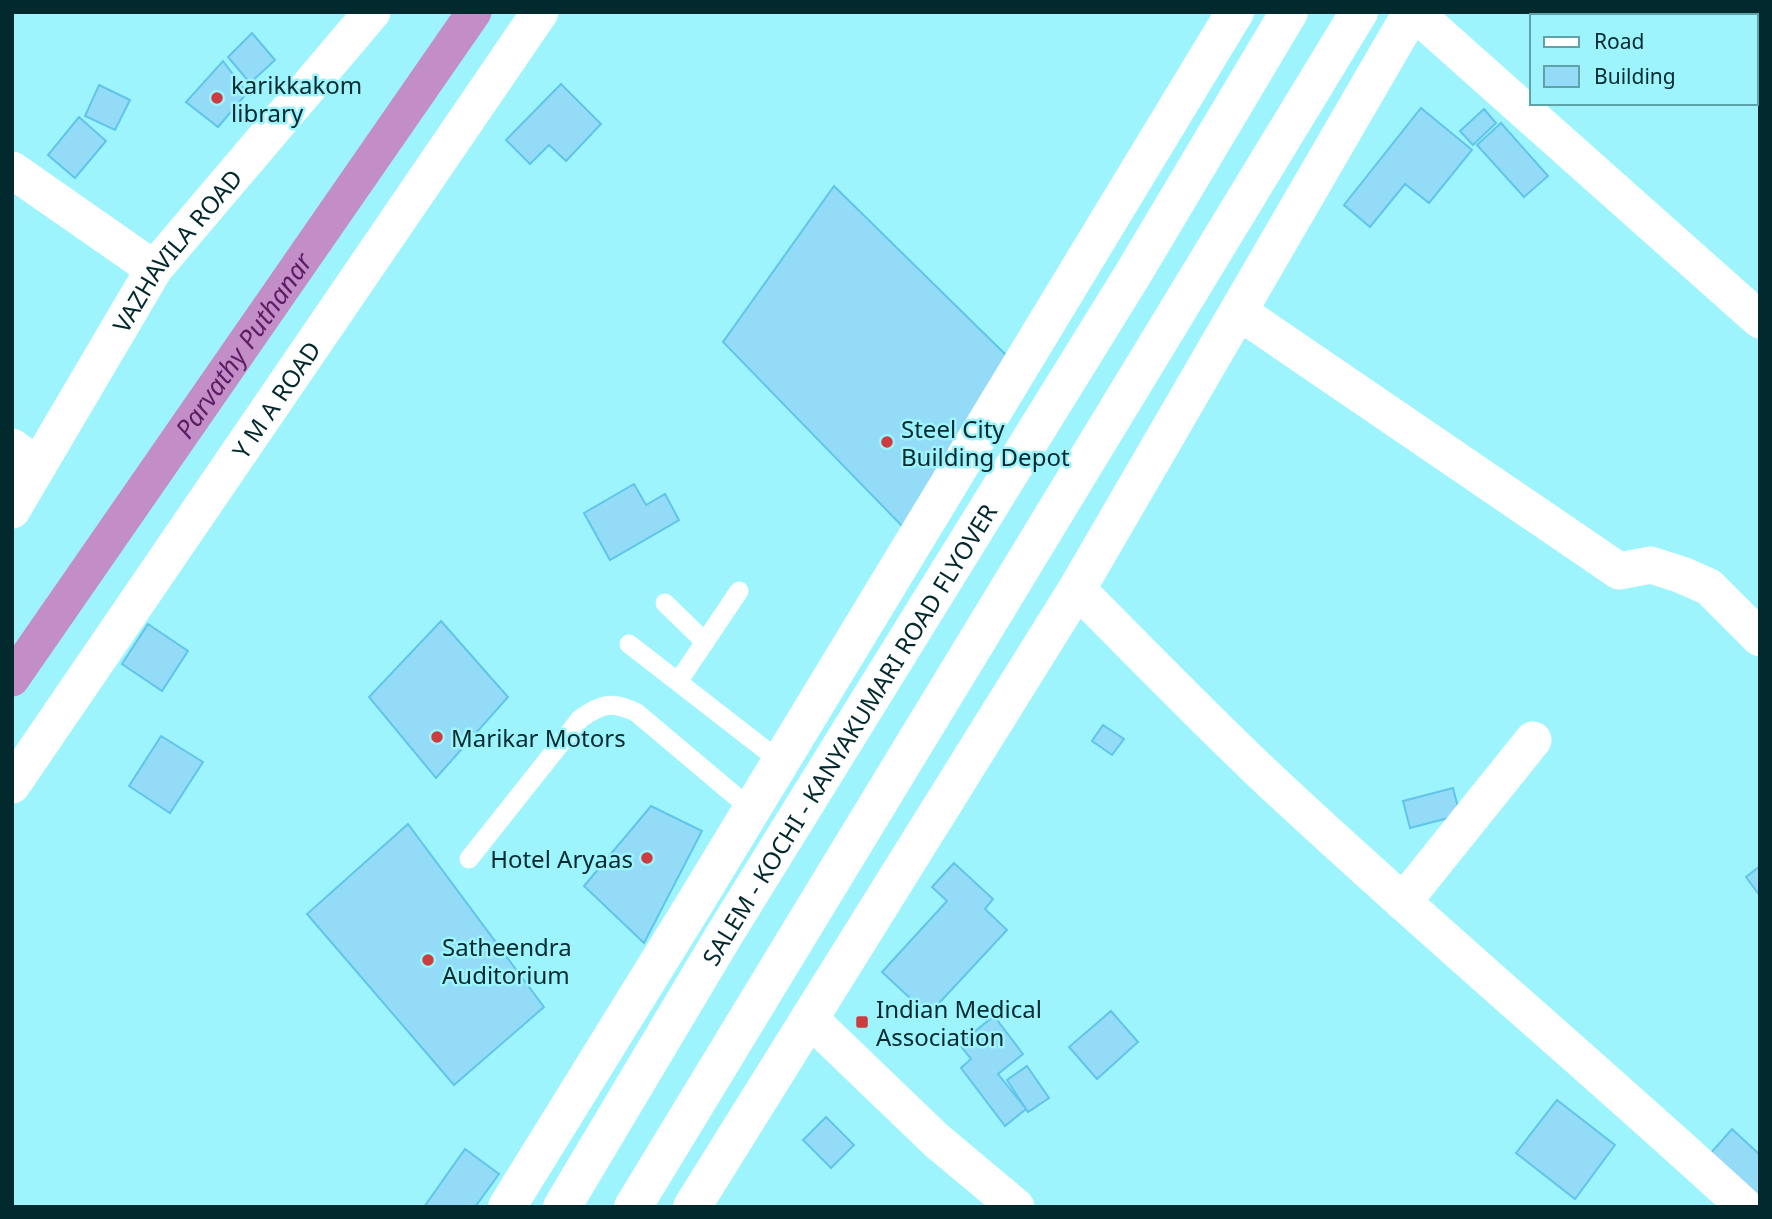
<svg xmlns="http://www.w3.org/2000/svg" width="1772" height="1219" viewBox="0 0 1772 1219" font-family="'Noto Sans',sans-serif">
	<rect width="100%" height="100%" fill="#9df4fd"/>
	<g fill="none" stroke-linecap="round" stroke-linejoin="round">
		<path stroke="#c38ec8" stroke-width="35" id="s1" d="M12,679L474,12"/>
	</g>
	<path fill="#93dbf7" stroke="#60c5e9" stroke-width="2" d="M252,33L275,60L250,83L228,57Z
		M223,61L247,93L218,127L186,102Z
		M561,84L601,124L566,161L549,145L530,164L506,140Z
		M99,85L130,100L115,130L85,116Z
		M1421,108L1472,150L1429,203L1405,184L1370,227L1344,205Z
		M1484,109L1496,123L1473,145L1460,131Z
		M79,117L106,141L75,178L48,155Z
		M1501,123L1548,176L1524,197L1477,145Z
		M834,186L1007,356L903,527L723,342Z
		M634,484L646,505L665,494L679,520L610,560L584,513Z
		M441,621L508,697L436,778L369,697Z
		M148,624L188,651L162,691L122,664Z
		M1103,725L1124,739L1112,755L1092,741Z
		M161,736L203,762L170,813L129,786Z
		M1453,788L1460,815L1410,828L1403,801Z
		M651,806L702,831L644,943L584,886Z
		M408,824L544,1007L454,1085L307,914Z
		M954,863L993,899L985,909L1007,930L928,1015L882,972L947,901L932,887Z
		M1760,866V896L1746,877Z
		M1111,1011L1138,1042L1097,1079L1069,1047Z
		M994,1016L1023,1054L998,1074L1026,1109L1005,1126L961,1068L971,1059L959,1044Z
		M1027,1066L1049,1098L1028,1112L1007,1080Z
		M1557,1100L1615,1145L1575,1199L1516,1153Z
		M826,1117L854,1145L831,1168L803,1140Z
		M1732,1129L1760,1155V1207L1702,1163Z
		M465,1149L499,1174L475,1207H424Z"/>
	<g fill="none" stroke-linecap="round" stroke-linejoin="round">
		<path stroke="#fff" stroke-width="19" d="M665,603L705,642
			M629,644L781,762
			M678,682L739,591
			M469,859L580,719C602,703 613,701 637,713L752,810"/>
		<g stroke="#fff" stroke-width="37">
			<path d="M1414,12L1760,320"/>
			<path d="M12,170L154,269"/>
			<path d="M1238,311L1619,571L1651,565L1682,575L1709,587L1760,638"/>
			<path d="M12,447L38,466"/>
			<path id="s2" d="M12,510L154,269L372,12"/>
			<path d="M1077,589C1138,650 1198,712 1261,772C1419,921 1585,1060 1745,1207"/>
			<path id="s3" d="M12,785L540,12"/>
			<path d="M1403,902L1533,740"/>
			<path d="M809,1018L936,1140L1016,1207"/>
		</g>
		<path stroke="#fff" stroke-width="38" d="M507,1207L695,903L1235,12
			M692,1207L1077,589L1412,12"/>
		<g stroke="#fff" stroke-width="38">
			<path id="s4" d="M562,1207L723,937L1133,274L1289,12"/>
			<path d="M633,1207L1359,12"/>
		</g>
	</g>
	<g fill="#cd3d40" stroke="#9df4fd" stroke-width="2.5">
		<circle cx="217" cy="98" r="7"/>
		<circle cx="887" cy="442" r="7"/>
		<circle cx="437" cy="737" r="7"/>
		<circle cx="647" cy="858" r="7"/>
		<circle cx="428" cy="960" r="7"/>
		<rect x="855" y="1015" width="14" height="14" rx="3.5"/>
	</g>
	<g text-anchor="middle" dominant-baseline="central" stroke-width="5" stroke-linejoin="round" paint-order="stroke">
		<g font-size="24" fill="#02292d" stroke="#9df4fd" text-anchor="start">
			<text x="231" y="84">karikkakom<tspan x="231" dy="28">library</tspan></text>
			<text x="901" y="428">Steel City<tspan x="901" dy="28">Building Depot</tspan></text>
			<text x="451" y="737">Marikar Motors</text>
			<text x="633" y="858" text-anchor="end">Hotel Aryaas</text>
			<text x="442" y="946">Satheendra<tspan x="442" dy="28">Auditorium</tspan></text>
			<text x="876" y="1008">Indian Medical<tspan x="876" dy="28">Association</tspan></text>
		</g>
		<g font-size="24" fill="#02292d" stroke="#9df4fd">
			<text stroke="none"><textPath href="#s2" startOffset="308">VAZHAVILA ROAD</textPath></text>
			<text stroke="none"><textPath href="#s3" startOffset="467">Y M A ROAD</textPath></text>
			<text stroke="none"><textPath href="#s4" startOffset="553">SALEM - KOCHI - KANYAKUMARI ROAD FLYOVER</textPath></text>
		</g>
		<g font-size="26" font-style="italic" fill="#5d1d64" stroke="#9df4fd">
			<text stroke="none"><textPath href="#s1" startOffset="406">Parvathy Puthanar</textPath></text>
		</g>
	</g>
	<rect width="1772" height="1219" fill="none" stroke="#02292d" stroke-width="28"/>
	<rect x="1530" y="14" width="228" height="91" fill="#9df4fd" stroke="#5fa3aa" stroke-width="2"/>
	<rect x="1544" y="37" width="35" height="10" fill="#ffffff" stroke="#5fa3aa" stroke-width="2"/>
	<text x="1594" y="49" font-size="21" fill="#02292d">Road</text>
	<rect x="1544" y="66" width="35" height="21" fill="#93dbf7" stroke="#5fa3aa" stroke-width="2"/>
	<text x="1594" y="84" font-size="21" fill="#02292d">Building</text>
</svg>
